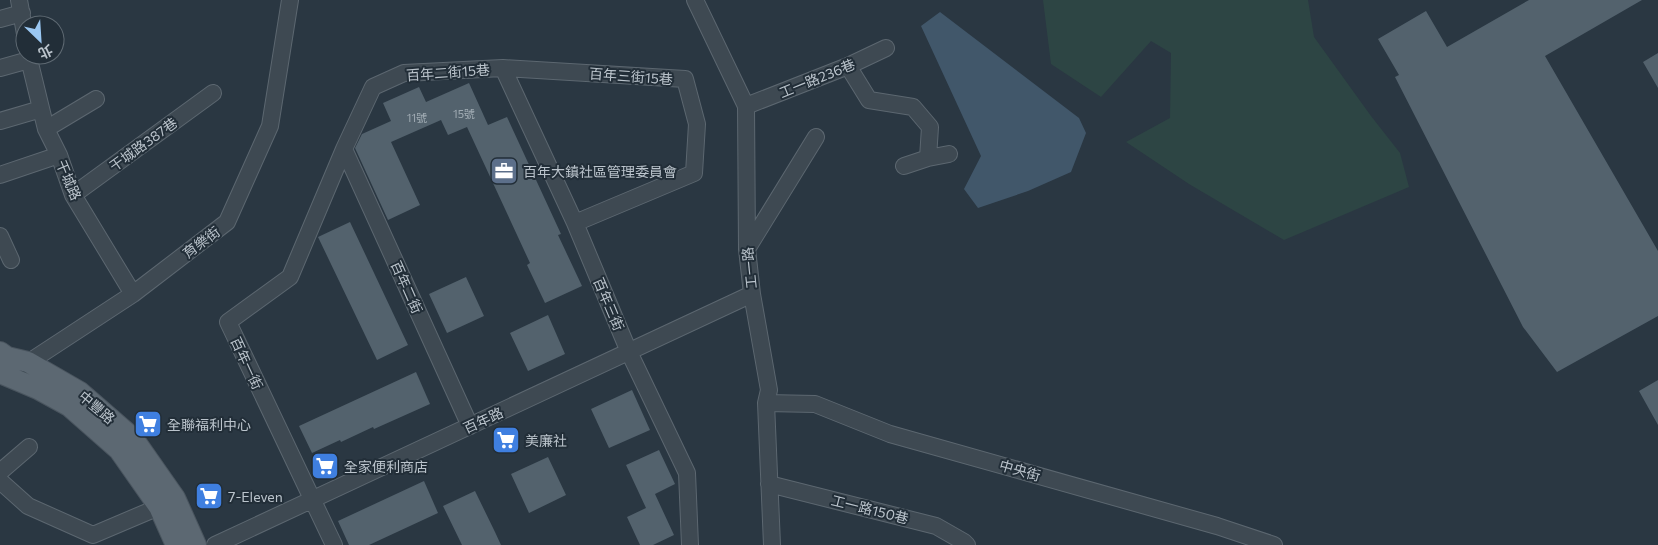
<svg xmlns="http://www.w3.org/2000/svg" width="1658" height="545" viewBox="0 0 1658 545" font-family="Commissioner,'Noto Sans TC',sans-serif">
	<rect width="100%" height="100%" fill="#2a3742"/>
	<path fill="#2d4544" d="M1043,0H1308L1314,37L1371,116L1400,153L1409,187L1284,240L1189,184L1126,142L1170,118L1171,53L1151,41L1101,97L1051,64Z"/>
	<path fill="#41576a" d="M940,12L1079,118L1086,133L1071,172L1028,191L978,208L964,189L981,156L921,26Z"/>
	<path fill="#53626d" d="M1529,0H1642L1545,56L1658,251V316L1557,372L1523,327L1395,77L1399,75L1378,39L1426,11L1447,47Z
		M1658,53V88L1643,62Z
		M469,83L488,125L507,117L561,234L558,235L582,286L545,303L527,265L530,263L467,127L448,135L441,120L391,142L420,205L388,220L355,148L362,134L391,121L383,103L419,87L426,102Z
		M350,222L408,345L377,360L318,237Z
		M466,277L484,316L447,333L429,294Z
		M548,315L565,354L528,371L510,333Z
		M416,372L430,404L374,429L373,427L341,442L340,440L312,453L299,426Z
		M1658,380V425L1639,391Z
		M632,390L650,430L609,448L591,409Z
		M659,450L675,484L655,494L674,535L653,545H640L627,517L646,508L626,465Z
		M548,457L566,495L529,513L511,474Z
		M424,481L438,513L369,545H349L338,521Z
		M475,491L495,532L501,545H462L443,506Z"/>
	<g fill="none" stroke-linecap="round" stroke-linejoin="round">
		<g stroke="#5c6770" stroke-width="18">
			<path id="minor" d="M19,0L25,34
				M695,0L746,106L747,249L752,294L769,390L766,403L772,545
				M0,19L22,13
				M28,55L46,129L59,155L73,195L133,294
				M848,66L869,100L913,107L930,127L928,158L949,154
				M0,68L29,60
				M503,68L575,223L629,352L687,473L690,545
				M746,106L848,66L886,48
				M0,121L41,109
				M46,129L96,99
				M344,149L470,426
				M904,166L928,158
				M0,175L59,155
				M73,195L213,93
				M0,236L11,260
				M747,249L816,137
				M20,368L133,294L227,222L270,126L290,0
				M766,403L815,404L890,434L1217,526L1274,545
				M0,472L29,447
				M0,481L28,506L93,535L159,507
				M769,484L936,526L964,542L967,545
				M215,545L752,294
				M334,545L228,322L290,277L344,149L373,87L404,73L503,68L685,79L697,124L694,173L575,223"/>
		</g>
		<g stroke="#4a555f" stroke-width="22">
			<path id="major" d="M0,352L7,357L28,362L80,392L133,438L175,498L196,545
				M0,373L38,389L69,406L119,450L159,507L176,545"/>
		</g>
		<use href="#minor" stroke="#3e4952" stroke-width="16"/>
		<use href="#major" stroke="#5c6872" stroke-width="20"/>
	</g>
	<defs>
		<g id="office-square" transform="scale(1.4375)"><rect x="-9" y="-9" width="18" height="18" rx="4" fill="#5c6f8a" stroke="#222e38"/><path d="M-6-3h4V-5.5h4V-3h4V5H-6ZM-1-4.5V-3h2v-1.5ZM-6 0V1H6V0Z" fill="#fff"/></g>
		<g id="supermarket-square" transform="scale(1.4375)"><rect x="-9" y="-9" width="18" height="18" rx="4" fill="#3f7fe0" stroke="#222e38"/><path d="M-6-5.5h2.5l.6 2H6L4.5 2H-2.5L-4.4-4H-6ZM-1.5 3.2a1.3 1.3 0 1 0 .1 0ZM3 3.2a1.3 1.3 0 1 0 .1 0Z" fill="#fff"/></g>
	</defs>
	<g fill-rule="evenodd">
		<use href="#office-square" x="504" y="171"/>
		<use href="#supermarket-square" x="148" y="424"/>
		<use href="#supermarket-square" x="506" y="440"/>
		<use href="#supermarket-square" x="325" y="466"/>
		<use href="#supermarket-square" x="209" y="496"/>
	</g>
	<g text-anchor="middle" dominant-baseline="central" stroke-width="4" stroke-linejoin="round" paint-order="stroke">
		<g font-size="11" fill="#a1acb4">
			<text x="464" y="113">15號</text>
			<text x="417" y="117">11號</text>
		</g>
		<g font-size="14" fill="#bbc4cc" stroke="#222e38">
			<text transform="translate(448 72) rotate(-4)">百年二街15巷</text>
			<text transform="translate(631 76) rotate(4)">百年三街15巷</text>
			<text transform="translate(817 78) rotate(-22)">工一路236巷</text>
			<text transform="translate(143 144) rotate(-36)">干城路387巷</text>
			<text transform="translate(69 180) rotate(67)">干城路</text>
			<text transform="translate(201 242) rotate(-37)">育樂街</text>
			<text transform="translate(749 268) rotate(-96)">工一路</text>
			<text transform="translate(407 287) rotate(66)">百年二街</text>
			<text transform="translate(609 304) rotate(67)">百年三街</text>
			<text transform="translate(247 363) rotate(65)">百年一街</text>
			<text transform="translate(97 407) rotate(40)">中豐路</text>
			<text transform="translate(483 420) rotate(-25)">百年路</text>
			<text transform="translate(1020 470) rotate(16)">中央街</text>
			<text transform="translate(870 509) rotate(14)">工一路150巷</text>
		</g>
		<g font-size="14" fill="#bbc4cc" stroke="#222e38" text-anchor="start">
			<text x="523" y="171">百年大鎮社區管理委員會</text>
			<text x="167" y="424">全聯福利中心</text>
			<text x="525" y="440">美廉社</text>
			<text x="344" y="466">全家便利商店</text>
			<text x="228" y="496">7-Eleven</text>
		</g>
	</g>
	<g transform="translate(40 40) rotate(155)"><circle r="24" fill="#222e38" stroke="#5f6a73"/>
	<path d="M0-4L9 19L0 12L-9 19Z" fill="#9ac7f2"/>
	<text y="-8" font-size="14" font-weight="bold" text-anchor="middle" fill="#bbc4cc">北</text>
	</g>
</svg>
